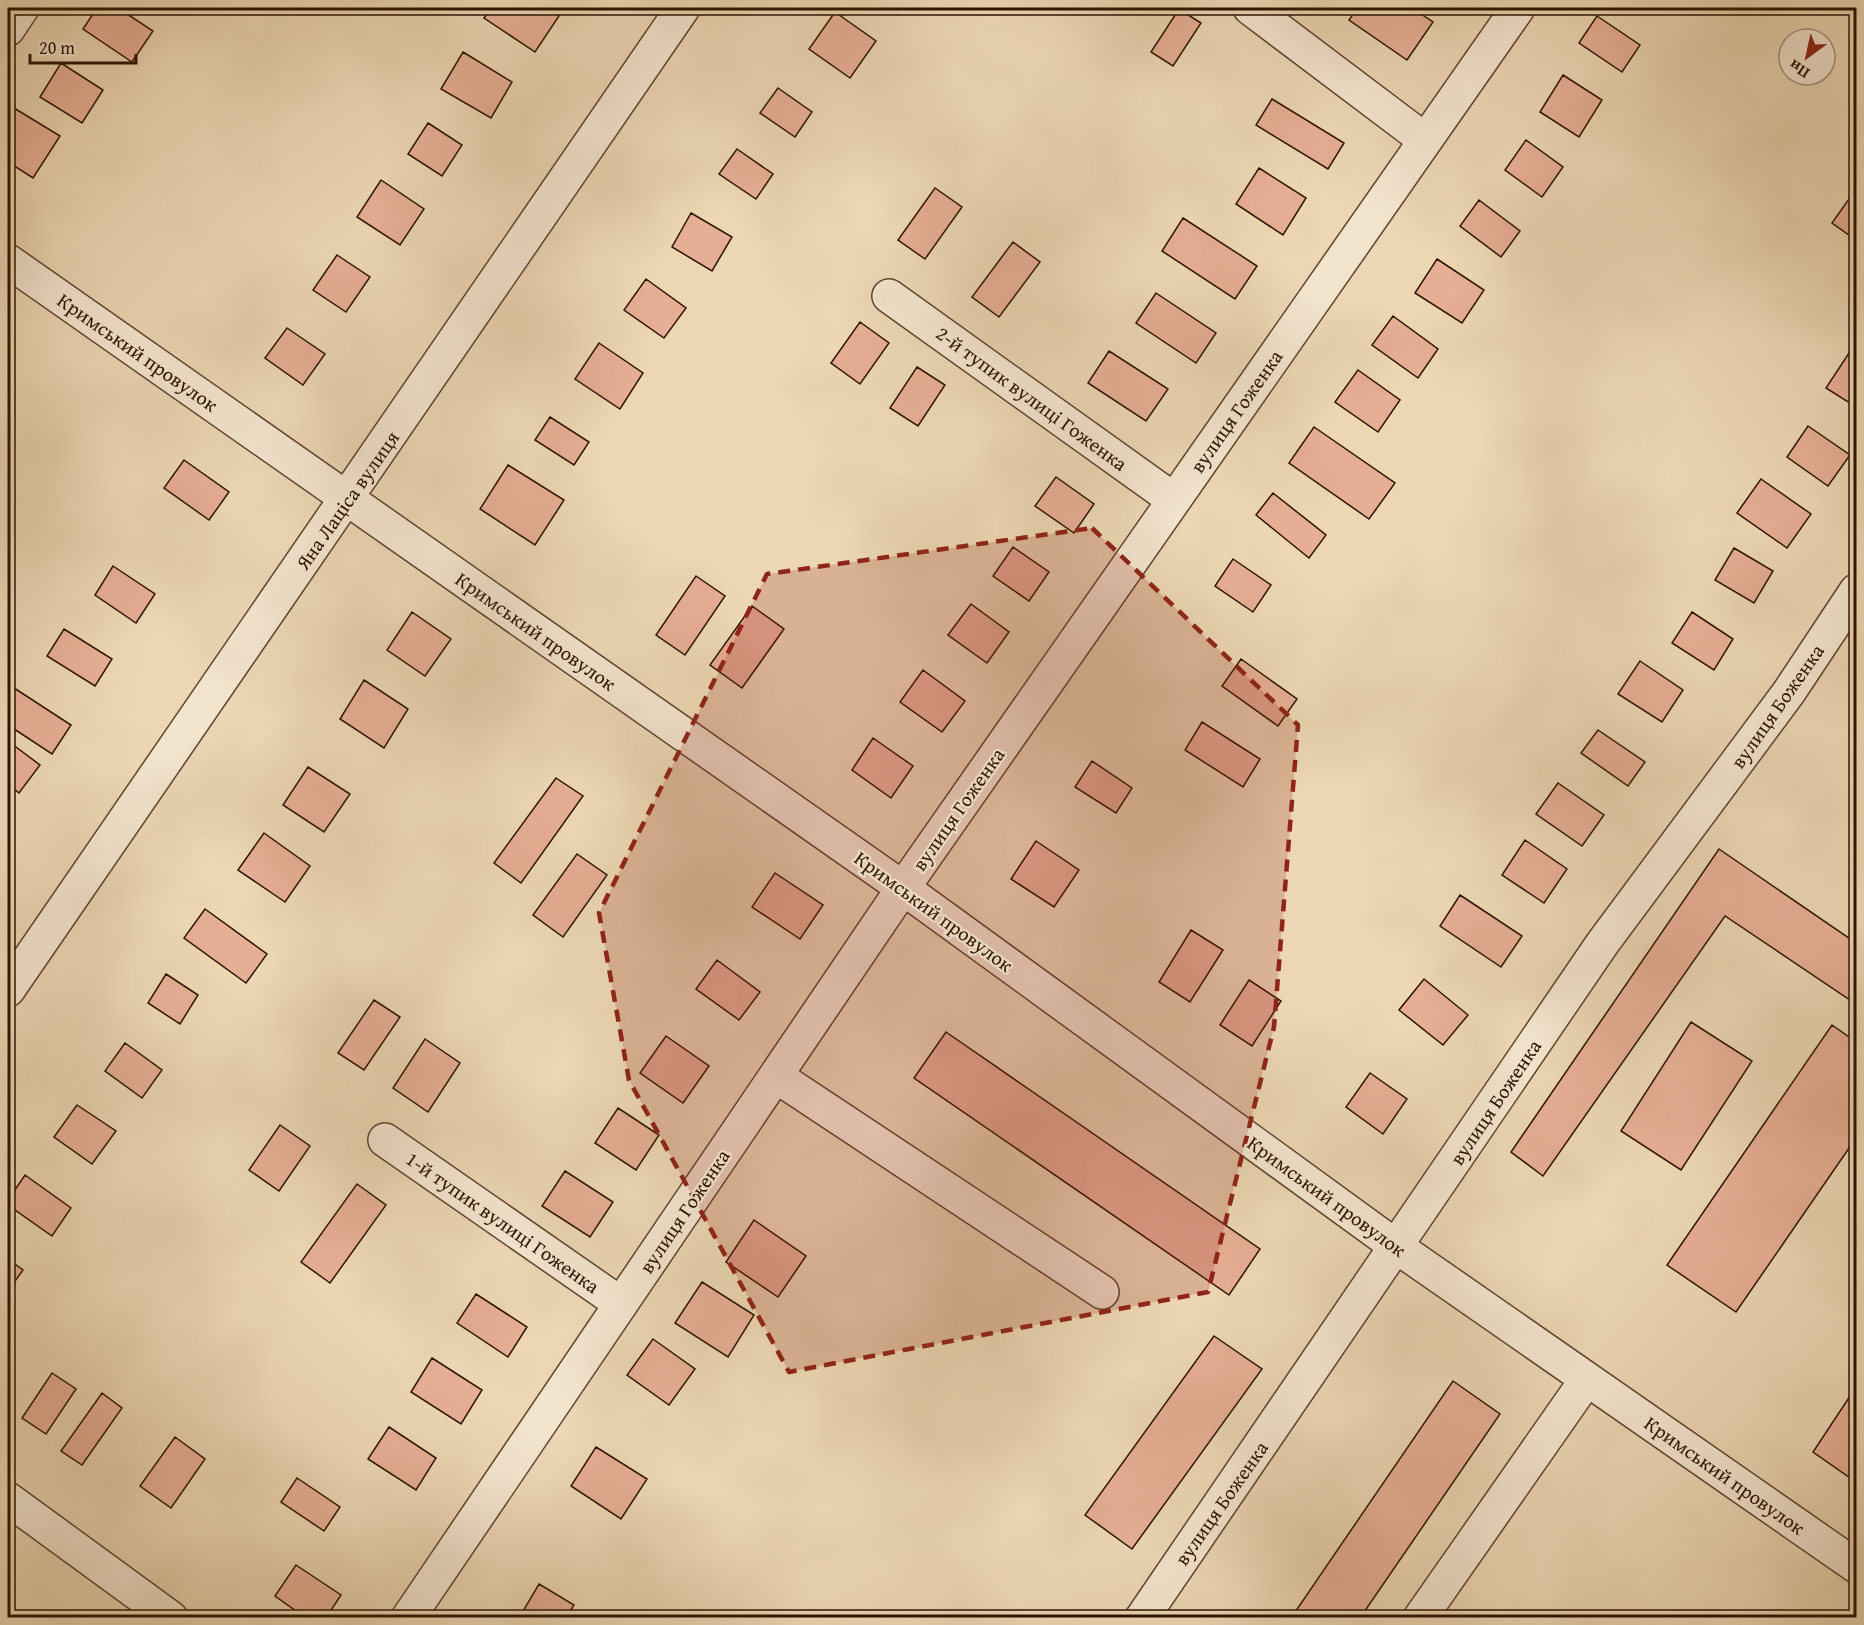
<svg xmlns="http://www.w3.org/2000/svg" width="1864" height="1625" viewBox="0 0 1864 1625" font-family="'Gentium Book Plus',serif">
	<rect width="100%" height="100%" fill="#ecd6b4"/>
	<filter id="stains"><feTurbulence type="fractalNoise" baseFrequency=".00333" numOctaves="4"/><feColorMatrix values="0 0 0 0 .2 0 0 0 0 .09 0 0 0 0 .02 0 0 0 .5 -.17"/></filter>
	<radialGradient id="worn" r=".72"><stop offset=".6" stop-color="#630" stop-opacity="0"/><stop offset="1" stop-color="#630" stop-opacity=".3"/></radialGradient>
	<path fill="#e6ae95" stroke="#2c1301" stroke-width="1.5" d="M97,8H118L153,31L132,62L83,29Z
		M491,8H546L559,16L535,52L484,18Z
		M886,8H903L898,15Z
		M1357,8H1412L1433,22L1407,60L1349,20Z
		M1179,9L1201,23L1173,66L1151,52Z
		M835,12L876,41L850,78L809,49Z
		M1597,16L1640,45L1622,72L1579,43Z
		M463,52L512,82L491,118L441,89Z
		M61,63L103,90L82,123L40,97Z
		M1563,75L1602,100L1579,137L1540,112Z
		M778,88L812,112L795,137L760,113Z
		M1272,99L1344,143L1328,169L1256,125Z
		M14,108L60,136L33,178L8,162V119Z
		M428,123L462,145L442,176L408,154Z
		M1526,140L1563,167L1542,197L1505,170Z
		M737,149L773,174L756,199L719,174Z
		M1259,168L1306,198L1283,235L1236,204Z
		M381,180L424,209L400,245L357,217Z
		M935,188L962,207L925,259L898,240Z
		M1856,189V240L1832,223Z
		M1479,200L1520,231L1501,257L1460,226Z
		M691,213L732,237L712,271L672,247Z
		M1183,218L1257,266L1235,299L1162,251Z
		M1013,242L1040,262L999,317L972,297Z
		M337,255L370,277L346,312L313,290Z
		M1437,259L1484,290L1462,323L1415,293Z
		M646,279L686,308L664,338L624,310Z
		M1156,293L1216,333L1196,363L1136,323Z
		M1393,316L1438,349L1418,378L1372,345Z
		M860,322L889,343L860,384L831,363Z
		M287,328L325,354L303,385L265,358Z
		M599,343L643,373L620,409L575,379Z
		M1109,351L1168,389L1146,421L1088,383Z
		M1849,353L1856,358V407L1826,388Z
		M917,367L945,385L918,426L890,408Z
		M1358,370L1400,400L1378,432L1335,402Z
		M550,417L589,442L574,465L535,440Z
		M1808,426L1850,455L1828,486L1787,457Z
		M1314,427L1395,483L1369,519L1289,463Z
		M184,460L229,492L209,520L164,488Z
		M508,465L564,500L535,545L480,509Z
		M1056,477L1094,504L1074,533L1035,506Z
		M1761,479L1811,514L1787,548L1737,513Z
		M1273,493L1326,535L1309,558L1256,515Z
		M1013,547L1049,572L1029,601L993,576Z
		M1734,548L1773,571L1754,603L1715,580Z
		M1233,559L1271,585L1253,612L1215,586Z
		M113,566L155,594L136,623L95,595Z
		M696,576L725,596L685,655L656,635Z
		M971,604L1009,632L987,663L948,635Z
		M752,606L784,629L742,688L710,665Z
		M412,612L451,639L425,676L387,650Z
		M1692,612L1733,639L1714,670L1672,643Z
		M64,629L112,659L95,686L47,656Z
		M1241,659L1297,699L1278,726L1222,686Z
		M1640,661L1683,690L1662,722L1618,694Z
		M923,670L965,701L942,732L900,702Z
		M364,680L408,709L384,748L340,719Z
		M8,684L71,725L52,754L8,725Z
		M1202,722L1260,759L1243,787L1185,750Z
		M1598,730L1645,762L1628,786L1581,753Z
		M873,738L913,766L891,798L852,770Z
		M8,741L40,765L19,793L8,784Z
		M1092,761L1132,788L1116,813L1075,787Z
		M308,767L350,794L324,832L283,805Z
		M556,778L583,796L521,883L494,863Z
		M1558,783L1604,815L1582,846L1536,814Z
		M264,833L310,866L285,902L238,870Z
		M1525,840L1567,869L1544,903L1502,875Z
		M1036,841L1079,870L1054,907L1011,879Z
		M1719,849L1856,943V1004L1725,916L1543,1176L1511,1152Z
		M577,854L607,875L563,937L533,915Z
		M775,873L823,905L800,939L752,907Z
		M1460,895L1522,936L1501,967L1440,926Z
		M205,909L267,954L246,983L184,938Z
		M1191,930L1223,950L1190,1002L1159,982Z
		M717,960L760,992L739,1020L696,989Z
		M166,974L198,995L180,1024L148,1003Z
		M1424,979L1468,1015L1443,1045L1399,1010Z
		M1249,980L1281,1001L1252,1046L1220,1025Z
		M374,1000L400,1017L364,1070L338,1053Z
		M1691,1022L1752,1061L1681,1170L1621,1131Z
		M1832,1025L1856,1042V1138L1736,1312L1667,1265Z
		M946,1032L1260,1249L1229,1295L914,1078Z
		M666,1036L709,1066L683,1103L640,1073Z
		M425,1039L460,1063L428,1112L393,1088Z
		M125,1043L162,1070L142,1098L105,1071Z
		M1370,1073L1407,1099L1383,1134L1346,1107Z
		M77,1105L116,1131L92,1164L54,1137Z
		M618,1108L659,1135L636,1170L595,1143Z
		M280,1125L310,1146L279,1191L249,1170Z
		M565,1171L613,1202L590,1237L542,1206Z
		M25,1175L71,1208L52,1236L8,1205V1200Z
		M357,1184L386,1205L330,1283L301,1262Z
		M754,1220L806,1256L778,1297L726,1262Z
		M8,1259L23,1270L8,1291Z
		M702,1282L754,1315L728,1357L675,1323Z
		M476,1294L527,1327L508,1357L457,1323Z
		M1214,1336L1262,1369L1132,1549L1085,1515Z
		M653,1339L695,1369L669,1405L627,1375Z
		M432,1358L482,1390L461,1424L411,1392Z
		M52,1373L76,1389L46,1434L22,1418Z
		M1453,1381L1500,1414L1360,1618H1291Z
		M1856,1387V1482L1813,1452Z
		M102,1393L122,1408L82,1465L61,1451Z
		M389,1427L436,1458L416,1490L368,1459Z
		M175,1437L205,1459L171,1508L140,1486Z
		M596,1447L647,1479L621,1519L571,1486Z
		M297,1478L340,1507L324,1531L281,1502Z
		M296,1565L341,1595L326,1618H306L275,1596Z
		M539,1584L574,1605L566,1618H519Z"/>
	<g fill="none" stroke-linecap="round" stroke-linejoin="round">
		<g stroke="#5c442e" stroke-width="36">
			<path id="minor" d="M1250,8L1425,140
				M8,29L22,8
				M8,261L903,888L1397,1247L1856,1566
				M889,296L1174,500
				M8,990L683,8
				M776,1076L1102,1292
				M385,1140L621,1304
				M8,1499L171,1618
				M408,1618L903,888L1518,8
				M1142,1618L1602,944L1789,692L1856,591
				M1420,1618L1587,1379"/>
		</g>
		<use href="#minor" stroke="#f3e4ce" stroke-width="33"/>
	</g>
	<path fill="#8f2418" fill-opacity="0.2" stroke="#8f2418" stroke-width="4.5" stroke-dasharray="12 8" stroke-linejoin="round" d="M1092,528L1298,725L1274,1027L1208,1292L789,1372L629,1080L599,913L767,574Z"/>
	<g text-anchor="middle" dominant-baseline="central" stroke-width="4.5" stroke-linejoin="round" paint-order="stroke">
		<g font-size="20" fill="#2c1301" stroke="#f3e4ce">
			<text transform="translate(138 352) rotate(35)">Кримський провулок</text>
			<text transform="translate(1032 398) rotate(36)">2-й тупик вулиці Гоженка</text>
			<text transform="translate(1236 411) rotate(-55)">вулиця Гоженка</text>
			<text transform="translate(347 500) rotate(-55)">Яна Лаціса вулиця</text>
			<text transform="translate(536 631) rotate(35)">Кримський провулок</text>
			<text transform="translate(1777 706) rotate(-55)">вулиця Боженка</text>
			<text transform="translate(958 809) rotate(-55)">вулиця Гоженка</text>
			<text transform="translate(934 911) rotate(36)">Кримський провулок</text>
			<text transform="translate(1495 1102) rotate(-56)">вулиця Боженка</text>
			<text transform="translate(1327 1196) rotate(36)">Кримський провулок</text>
			<text transform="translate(684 1211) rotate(-56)">вулиця Гоженка</text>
			<text transform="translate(503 1222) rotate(35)">1-й тупик вулиці Гоженка</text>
			<text transform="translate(1725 1475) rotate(35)">Кримський провулок</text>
			<text transform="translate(1221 1503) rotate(-55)">вулиця Боженка</text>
		</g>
	</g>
	<rect width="1864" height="1625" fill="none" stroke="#ecd6b4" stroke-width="30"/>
	<rect x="9" y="9" width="1846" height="1607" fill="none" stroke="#2c1301" stroke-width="3"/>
	<rect x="15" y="15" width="1834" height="1595" fill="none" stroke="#2c1301" stroke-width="1.5"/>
	<g transform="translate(1807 57) rotate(213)"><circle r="28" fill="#f3e4ce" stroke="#a3907c" stroke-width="1.5"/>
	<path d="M0-4.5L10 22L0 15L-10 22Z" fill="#8f2418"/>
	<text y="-9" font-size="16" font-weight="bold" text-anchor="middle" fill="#2c1301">Пн</text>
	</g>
	<path d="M30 54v9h106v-9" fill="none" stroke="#2c1301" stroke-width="3"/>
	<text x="39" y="54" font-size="18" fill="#2c1301" stroke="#f3e4ce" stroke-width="4.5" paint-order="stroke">20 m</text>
	<rect width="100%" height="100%" filter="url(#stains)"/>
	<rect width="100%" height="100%" fill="url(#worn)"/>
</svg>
